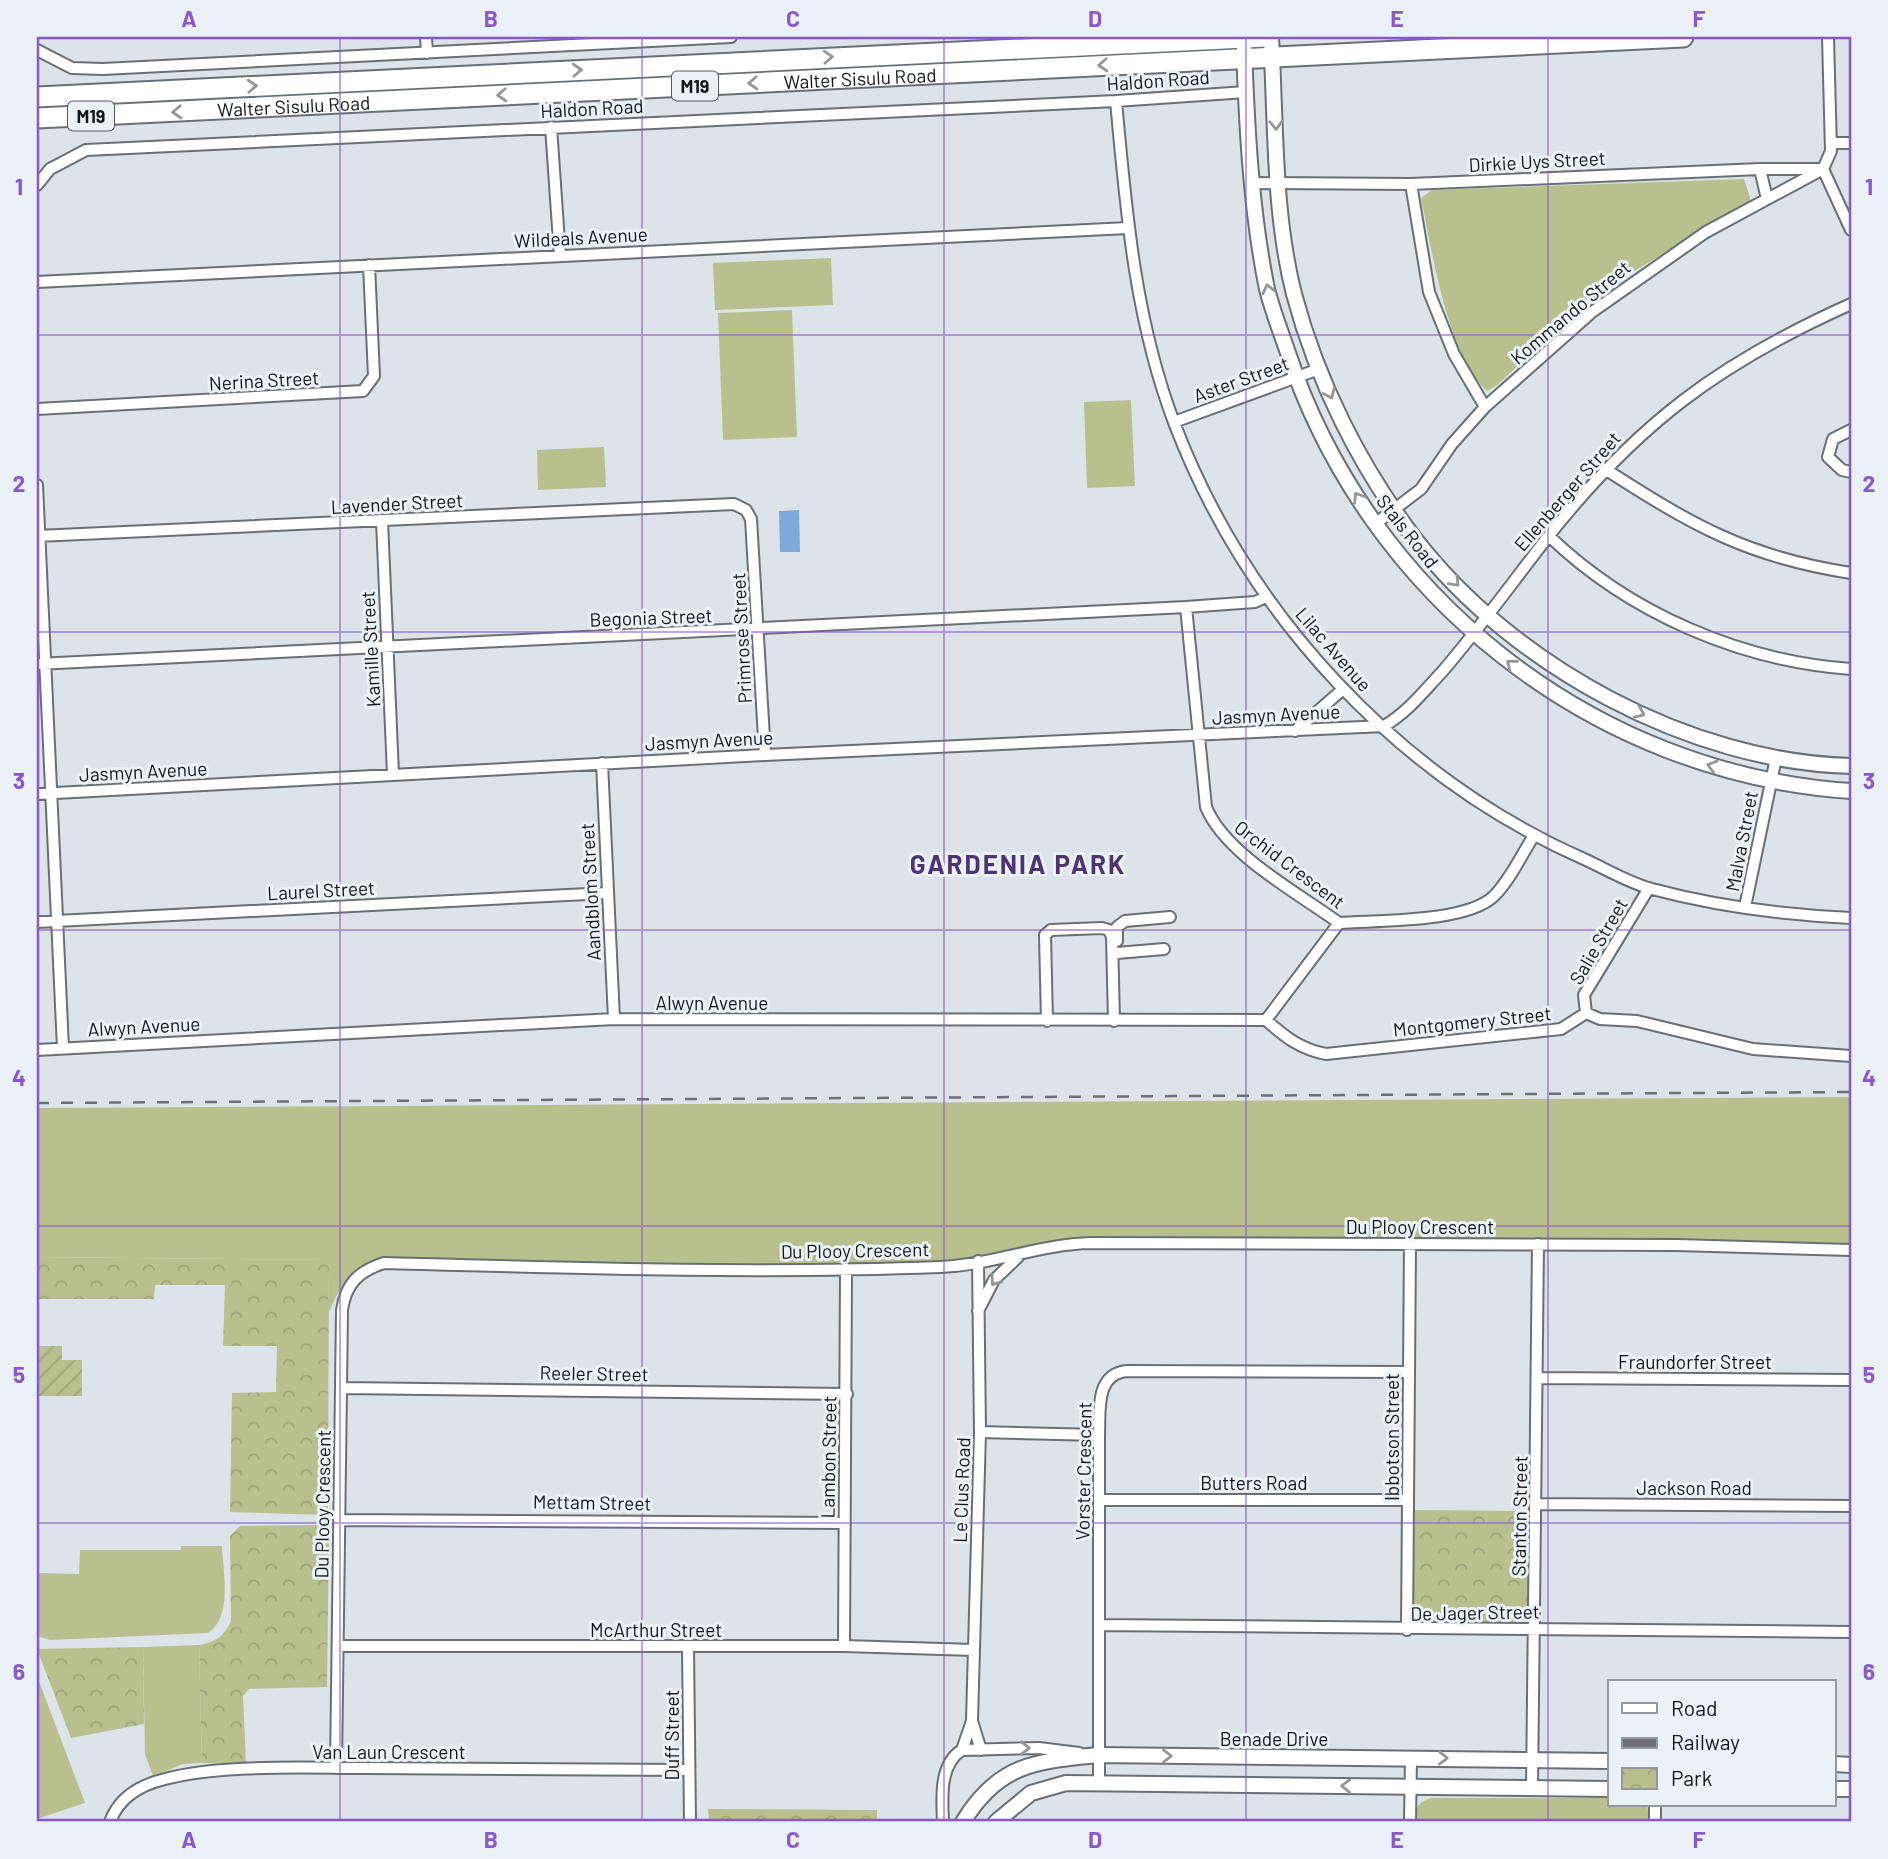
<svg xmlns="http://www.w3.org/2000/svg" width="1888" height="1859" viewBox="0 0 1888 1859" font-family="Barlow,sans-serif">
	<defs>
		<pattern id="park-crowns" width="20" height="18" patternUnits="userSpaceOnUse" patternTransform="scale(1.75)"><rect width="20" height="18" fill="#b8c18e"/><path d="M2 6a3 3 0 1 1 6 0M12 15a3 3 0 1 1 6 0" fill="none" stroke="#9da57a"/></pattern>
		<pattern id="garden-furrows" width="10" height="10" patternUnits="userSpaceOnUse" patternTransform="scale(1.75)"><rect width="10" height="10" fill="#b8c18e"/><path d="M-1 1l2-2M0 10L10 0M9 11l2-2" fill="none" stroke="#9da57a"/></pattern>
	</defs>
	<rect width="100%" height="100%" fill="#dce3e9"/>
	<path fill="#b8c18e" d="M1744,179L1751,201L1591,297L1496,386L1487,391C1447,355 1432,250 1421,198L1432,190Z
		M831,258L833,305L715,310L713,263Z
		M792,310L797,437L723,440L718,313Z
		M1131,400L1135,486L1087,488L1084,402Z
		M604,447L606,487L538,490L537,450Z
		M1851,1097V1243L1068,1238C1028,1245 989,1261 949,1265L383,1261C349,1271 343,1281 329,1312V1260L37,1257V1108Z
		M181,1546H222C223,1573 233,1616 208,1633L50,1640L37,1636V1573L79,1574L80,1550H181Z
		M199,1645L202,1763L183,1764L153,1776L145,1754L143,1647Z
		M37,1676L85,1803L37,1819Z
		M1431,1798H1610V1805H1647L1650,1822H1415C1415,1808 1417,1803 1431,1798Z"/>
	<path fill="url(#park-crowns)" d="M37,1257L329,1260L328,1510L324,1515L230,1512L232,1393L276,1392L277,1346H223L225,1285H155L154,1299H37Z
		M1414,1510L1530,1511V1609L1523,1618L1511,1623L1432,1622L1419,1616L1412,1602Z
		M324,1525L329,1530L327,1687L249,1689L243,1696L246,1764L202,1763L199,1645C216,1642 224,1636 231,1621L230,1536L240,1526Z
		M143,1647L144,1724L71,1738L37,1649Z
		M708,1809L877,1810V1822H709Z"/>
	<path fill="url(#garden-furrows)" d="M37,1346H62V1360H82V1396H37Z"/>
	<path fill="#7ea9db" d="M799,510L800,552H780L779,511Z"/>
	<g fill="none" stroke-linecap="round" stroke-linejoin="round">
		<g stroke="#697075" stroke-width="14">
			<path id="street" d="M426,37L427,53
				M37,50L72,68L103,69L731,37
				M1116,101C1126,211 1135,321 1175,425C1248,615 1398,777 1584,859C1606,869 1629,883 1652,889C1716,906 1785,915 1851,918
				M551,127L560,256
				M1832,143H1851
				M1760,169L1767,199
				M1823,169L1851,230
				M1252,183L1411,184L1760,169H1823
				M1411,184L1429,292L1454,354L1485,407
				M37,185L50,169L86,150L1116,101L1246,92
				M37,282L1128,228
				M37,409L363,391L374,376L369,265
				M1174,422L1319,369
				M1851,430L1833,439L1828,457L1842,470L1851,472
				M1605,469C1692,525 1747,557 1851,573
				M37,485L63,1048
				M382,521L393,774
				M1375,524L1421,489L1452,444L1485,407L1592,312L1706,232L1823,169L1831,151L1828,37
				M37,536L734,504L746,510L751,519L765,755
				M1549,536C1629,613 1740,661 1851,669
				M1186,607L1206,807C1225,854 1298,893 1339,923C1378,920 1466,923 1494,896C1510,880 1521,856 1533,837
				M37,664L1186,607L1255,602L1266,597
				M1295,731L1342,690
				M602,763L614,1019
				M37,794L765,755L1384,726C1408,712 1423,692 1442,672C1479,629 1512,583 1547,538C1637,424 1719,363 1851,304
				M1745,907L1776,758
				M37,922L607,893
				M1117,941V927L1125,921L1170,917
				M1117,953L1164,949
				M1586,1013L1584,995L1649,888
				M1266,1020C1285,1037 1300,1049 1326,1054L1561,1029L1586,1013L1600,1019L1637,1021L1753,1049L1851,1056
				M1266,1020L1339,923
				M1047,1021L1045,935L1051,930L1102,928L1109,930L1112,937L1114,1021
				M37,1050L614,1019L1266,1020
				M978,1261L980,1432L972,1721L981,1750
				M978,1311L994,1280L1018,1257
				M1539,1378L1851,1380
				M341,1388L847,1394
				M980,1432L1099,1435
				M1101,1500H1408
				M1536,1504L1851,1506
				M339,1520L845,1523
				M1099,1625L1851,1632
				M1407,1630L1410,1244
				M338,1646H844L974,1650
				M844,1646L846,1269
				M688,1647L690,1822
				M962,1750L972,1721
				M336,1768L342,1310C346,1283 359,1271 384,1263C569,1268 755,1274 940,1267C991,1265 1040,1244 1091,1243L1677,1245L1851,1250
				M1099,1784V1435C1100,1411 1095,1374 1127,1371L1408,1372
				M1532,1788L1538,1244
				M110,1822C119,1797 140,1785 165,1779C221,1764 308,1768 367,1768C474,1769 581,1769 687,1770
				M943,1822C942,1798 939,1764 962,1750L1039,1748L1079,1753
				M1410,1822L1411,1758
				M1655,1822V1805"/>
		</g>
		<g stroke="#697075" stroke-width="18">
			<path id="secondary" d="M1271,37C1276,121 1273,212 1294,294C1317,381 1360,467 1415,539C1513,666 1690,762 1851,766
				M1244,49C1247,129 1251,211 1267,289C1272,309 1280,330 1287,350C1367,595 1593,774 1851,791
				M1834,1764L1851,1765
				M1834,1789H1851
				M963,1822C998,1764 1036,1761 1098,1755L1610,1761
				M996,1822L1031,1793L1066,1783L1610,1789"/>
		</g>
		<g stroke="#697075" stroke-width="23">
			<g id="highway">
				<path d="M37,97L1266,37"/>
				<path id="s1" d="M37,118L1683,37"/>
			</g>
		</g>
		<use href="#street" stroke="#fff" stroke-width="10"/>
		<use href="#secondary" stroke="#fff" stroke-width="14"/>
		<use href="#highway" stroke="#fff" stroke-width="19"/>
		<path stroke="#6d7175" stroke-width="2.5" stroke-dasharray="12 12" stroke-linecap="butt" d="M37,1103L1851,1092"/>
	</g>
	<defs><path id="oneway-chevron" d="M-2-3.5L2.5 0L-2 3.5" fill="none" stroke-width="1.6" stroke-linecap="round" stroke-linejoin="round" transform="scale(1.75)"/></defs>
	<g stroke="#959697">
		<use href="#oneway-chevron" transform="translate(828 57) rotate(-3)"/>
		<use href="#oneway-chevron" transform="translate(1103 65) rotate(177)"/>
		<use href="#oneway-chevron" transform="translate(577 70) rotate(-3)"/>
		<use href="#oneway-chevron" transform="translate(753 83) rotate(177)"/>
		<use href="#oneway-chevron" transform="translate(252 86) rotate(-3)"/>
		<use href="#oneway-chevron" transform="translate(502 95) rotate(177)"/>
		<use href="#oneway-chevron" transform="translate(177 112) rotate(177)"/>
		<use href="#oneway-chevron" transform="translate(1276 125) rotate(87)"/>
		<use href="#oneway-chevron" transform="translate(1268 289) rotate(-103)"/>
		<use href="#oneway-chevron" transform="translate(1330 394) rotate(65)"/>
		<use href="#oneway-chevron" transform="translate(1358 497) rotate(-122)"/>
		<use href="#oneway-chevron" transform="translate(1455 582) rotate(46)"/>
		<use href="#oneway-chevron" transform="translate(1511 664) rotate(-142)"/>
		<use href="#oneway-chevron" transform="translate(1640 713) rotate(24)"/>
		<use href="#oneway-chevron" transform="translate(1712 766) rotate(-164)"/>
		<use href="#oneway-chevron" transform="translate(995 1281) rotate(125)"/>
		<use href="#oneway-chevron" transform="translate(1025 1748) rotate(1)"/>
		<use href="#oneway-chevron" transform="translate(1167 1756)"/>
		<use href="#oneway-chevron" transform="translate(1443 1758) rotate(1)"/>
		<use href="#oneway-chevron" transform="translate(1346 1786) rotate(-179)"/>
	</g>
	<path fill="none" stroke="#8b57cf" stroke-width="2" stroke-opacity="0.55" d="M340,37V1822M642,37V1822M944,37V1822M1246,37V1822M1548,37V1822M37,335H1851M37,632H1851M37,930H1851M37,1226H1851M37,1523H1851"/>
	<g text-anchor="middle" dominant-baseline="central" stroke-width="6" stroke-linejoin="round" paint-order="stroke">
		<g fill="#eaf1f7" stroke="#54585b" stroke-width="2">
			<rect x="672" y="71.5" width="46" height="29" rx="5"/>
			<rect x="68" y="101.5" width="46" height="29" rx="5"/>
		</g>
		<g font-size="18" font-weight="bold" fill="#131618">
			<text x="695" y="86">M19</text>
			<text x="91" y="116">M19</text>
		</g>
		<g font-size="19" fill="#131618" stroke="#eaf1f7">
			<text stroke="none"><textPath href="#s1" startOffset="824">Walter Sisulu Road</textPath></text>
			<text transform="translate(1158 80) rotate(-4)">Haldon Road</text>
			<text stroke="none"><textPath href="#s1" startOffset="257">Walter Sisulu Road</textPath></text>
			<text transform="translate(592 108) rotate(-3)">Haldon Road</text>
			<text transform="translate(1537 161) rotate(-3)">Dirkie Uys Street</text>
			<text transform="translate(581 237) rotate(-3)">Wildeals Avenue</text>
			<text transform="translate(1570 312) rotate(-40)">Kommando Street</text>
			<text transform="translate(1241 379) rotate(-20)">Aster Street</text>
			<text transform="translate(264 380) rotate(-3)">Nerina Street</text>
			<text transform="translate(1567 491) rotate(-49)">Ellenberger Street</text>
			<text transform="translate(397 503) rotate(-3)">Lavender Street</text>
			<text transform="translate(1408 531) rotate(52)">Stals Road</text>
			<text transform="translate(651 617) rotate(-2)">Begonia Street</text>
			<text transform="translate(741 638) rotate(-93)">Primrose Street</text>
			<text transform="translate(370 649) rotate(-93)">Kamille Street</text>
			<text transform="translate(1334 649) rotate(49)">Lilac Avenue</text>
			<text transform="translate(1276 714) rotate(-3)">Jasmyn Avenue</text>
			<text transform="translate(709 740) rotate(-3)">Jasmyn Avenue</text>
			<text transform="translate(143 771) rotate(-3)">Jasmyn Avenue</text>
			<text transform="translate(1741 841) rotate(-79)">Malva Street</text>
			<text transform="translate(1290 864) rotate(37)">Orchid Crescent</text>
			<text transform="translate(321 890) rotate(-3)">Laurel Street</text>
			<text transform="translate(590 892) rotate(-93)">Aandblom Street</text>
			<text transform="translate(1598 941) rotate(-60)">Salie Street</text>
			<text x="712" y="1002">Alwyn Avenue</text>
			<text transform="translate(1472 1021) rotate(-6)">Montgomery Street</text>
			<text transform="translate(144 1026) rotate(-3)">Alwyn Avenue</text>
			<text x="1420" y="1226">Du Plooy Crescent</text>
			<text transform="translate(855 1250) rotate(-1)">Du Plooy Crescent</text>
			<text x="1695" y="1361">Fraundorfer Street</text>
			<text transform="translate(594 1373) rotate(1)">Reeler Street</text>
			<text transform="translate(1391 1437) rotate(-90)">Ibbotson Street</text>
			<text transform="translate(828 1457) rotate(-89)">Lambon Street</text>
			<text transform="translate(1083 1471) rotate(-89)">Vorster Crescent</text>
			<text x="1254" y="1482">Butters Road</text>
			<text x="1694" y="1487">Jackson Road</text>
			<text transform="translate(961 1490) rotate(-88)">Le Clus Road</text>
			<text transform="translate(592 1502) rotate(1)">Mettam Street</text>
			<text transform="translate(322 1504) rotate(-89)">Du Plooy Crescent</text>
			<text transform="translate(1519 1516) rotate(-89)">Stanton Street</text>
			<text transform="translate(1475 1612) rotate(-1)">De Jager Street</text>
			<text x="656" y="1629">McArthur Street</text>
			<text transform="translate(671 1735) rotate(-90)">Duff Street</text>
			<text x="1274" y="1738">Benade Drive</text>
			<text x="389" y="1751">Van Laun Crescent</text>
		</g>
		<g font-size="26" font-weight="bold" letter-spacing="2" fill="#4e3571" stroke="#eaf1f7">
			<text x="1018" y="863">GARDENIA PARK</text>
		</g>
	</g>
	<rect width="1888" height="1859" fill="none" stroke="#eaf1f7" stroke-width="77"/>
	<rect x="1608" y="1680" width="228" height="126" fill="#eaf1f7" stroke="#94999e" stroke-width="2"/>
	<rect x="1622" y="1703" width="35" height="10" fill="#ffffff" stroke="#94999e" stroke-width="2"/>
	<text x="1671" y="1716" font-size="21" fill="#131618">Road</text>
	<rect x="1622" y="1738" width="35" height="10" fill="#6d7175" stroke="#94999e" stroke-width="2"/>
	<text x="1671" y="1750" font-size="21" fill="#131618">Railway</text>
	<rect x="1622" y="1768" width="35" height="21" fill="url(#park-crowns)" stroke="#94999e" stroke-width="2"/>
	<text x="1671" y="1786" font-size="21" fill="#131618">Park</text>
	<rect x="38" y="38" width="1812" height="1782" fill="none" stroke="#8b57cf" stroke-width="2.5"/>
	<g font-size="23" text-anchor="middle" font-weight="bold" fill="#8b57cf">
		<text x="189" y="27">A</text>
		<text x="491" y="27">B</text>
		<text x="793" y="27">C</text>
		<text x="1095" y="27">D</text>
		<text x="1397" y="27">E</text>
		<text x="1699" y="27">F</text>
		<text x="19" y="195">1</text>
		<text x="1869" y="195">1</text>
		<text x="19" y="492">2</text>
		<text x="1869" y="492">2</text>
		<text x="19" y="789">3</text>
		<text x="1869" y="789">3</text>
		<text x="19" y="1086">4</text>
		<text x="1869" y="1086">4</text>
		<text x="19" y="1383">5</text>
		<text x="1869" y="1383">5</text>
		<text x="19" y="1680">6</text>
		<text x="1869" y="1680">6</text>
		<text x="189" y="1848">A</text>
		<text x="491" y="1848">B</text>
		<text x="793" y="1848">C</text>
		<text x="1095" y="1848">D</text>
		<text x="1397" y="1848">E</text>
		<text x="1699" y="1848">F</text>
	</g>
</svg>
